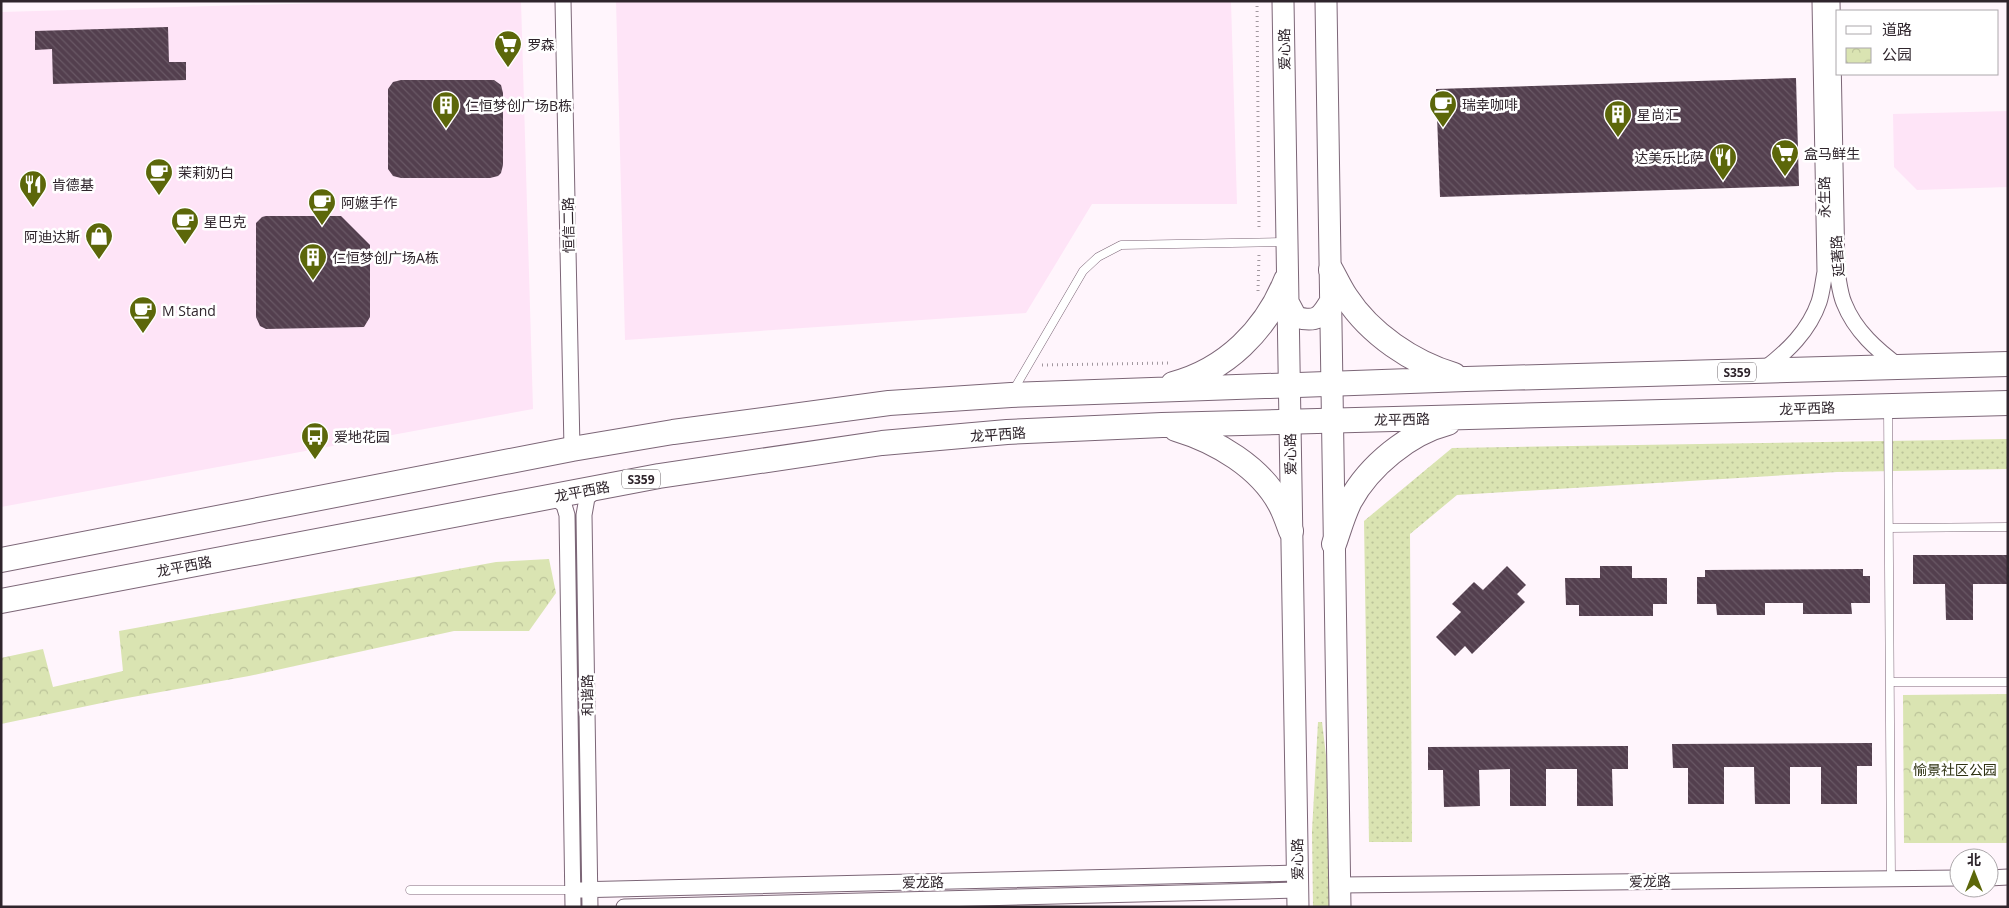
<svg xmlns="http://www.w3.org/2000/svg" width="2009" height="908" viewBox="0 0 2009 908" font-family="'Open Sans','Noto Sans SC',sans-serif">
	<defs>
		<pattern id="park-crowns" width="20" height="18" patternUnits="userSpaceOnUse" patternTransform="scale(1.25)"><rect width="20" height="18" fill="#dae4b2"/><path d="M2 6a3 3 0 1 1 6 0M12 15a3 3 0 1 1 6 0" fill="none" stroke="#bbc399"/></pattern>
		<pattern id="garden-dots" width="8" height="8" patternUnits="userSpaceOnUse" patternTransform="scale(1.25)"><rect width="8" height="8" fill="#dae4b2"/><path d="M2 2h.1M6 6h.1" fill="none" stroke="#bbc399" stroke-width="1.8" stroke-linecap="round"/></pattern>
		<pattern id="building-back-hatch" width="6" height="6" patternUnits="userSpaceOnUse" patternTransform="scale(1.25)"><rect width="6" height="6" fill="#533f4e"/><path d="M-1 5l2 2M0 0l6 6M5-1l2 2" fill="none" stroke="#695865"/></pattern>
	</defs>
	<rect width="100%" height="100%" fill="#fff5fc"/>
	<path fill="#fee4f7" d="M394,1H521L533,409L1,507V12Z
		M616,1H1231L1237,204H1092L1026,313L625,340Z
		M2008,111V187L1917,190L1894,167L1893,114Z"/>
	<path fill="url(#park-crowns)" d="M549,559L556,593L529,631H454L249,676L116,700L1,724V658L43,649L53,687L123,671L119,631L496,562Z
		M2008,694V843H1904L1903,695Z"/>
	<path fill="url(#garden-dots)" d="M2008,439V469L1837,472L1457,495L1410,534L1412,842H1369L1364,521L1452,448Z
		M1318,722H1322L1328,772L1333,907H1313L1312,831Z"/>
	<path fill="url(#building-back-hatch)" d="M168,27L169,62H186V80L53,84L52,49L35,50V31Z
		M1796,78L1799,186L1440,197L1436,89Z
		M401,80H494L501,85L503,93V165L501,173L498,176L490,178H401L393,176L388,169V89L393,82Z
		M266,216H341L370,245V317L364,327L266,329L260,326L256,317V223L262,217Z
		M1913,555H2008V584H1973V620H1946L1945,584H1913Z
		M1507,566L1526,585L1517,594L1525,602L1472,654L1465,646L1455,656L1436,637L1461,612L1452,604L1474,582L1483,590Z
		M1600,566H1632V578H1667V604H1653V616H1579V605H1566L1565,578H1600Z
		M1863,569V576H1870V603H1851L1852,614H1803V603H1765V615H1717L1716,604H1697V577H1705V570Z
		M1872,743V766H1857V804H1821V767H1790V804H1755L1754,767H1724V804H1688V768H1673L1672,744Z
		M1628,746V769H1612L1613,806H1577V769H1546V806H1510V769L1479,770L1480,806L1444,807L1443,770H1428V747Z"/>
	<g fill="none" stroke-linecap="round" stroke-linejoin="round">
		<g stroke="#7c6677" stroke-width="9">
			<path id="lane" d="M1013,391L1083,271L1098,257L1121,245L1285,242
				M1888,408L1891,879
				M1889,528L2008,527
				M1890,682H2008
				M410,890H573"/>
		</g>
		<g stroke="#7c6677" stroke-width="17">
			<path id="street" d="M563,1L572,449
				M1832,1L1837,272C1839,282 1840,294 1844,303C1855,331 1877,350 1900,367
				M1763,370C1787,352 1809,331 1819,302C1822,293 1823,282 1825,272L1820,1
				M553,496L564,505L567,515L573,907
				M1989,878L2008,877
				M1340,885L1959,878
				M573,890L1297,873
				M590,907L584,515L587,498L598,488
				M624,907L1297,890"/>
		</g>
		<g stroke="#7c6677" stroke-width="23">
			<path id="secondary" d="M1283,1L1298,907
				M1326,1L1340,907
				M1287,300L1296,317C1317,323 1321,317 1331,300"/>
		</g>
		<g stroke="#7c6677" stroke-width="26">
			<path id="primary" d="M1331,270C1336,279 1340,288 1346,297C1370,334 1413,363 1454,375
				M1173,384C1226,370 1266,330 1286,280
				M1176,429C1216,441 1261,467 1281,506C1285,514 1288,523 1291,531
				M1334,544C1339,530 1343,515 1350,501C1369,466 1409,433 1448,423
				M1,560L572,449L673,432L889,403L1011,395L1466,379L2008,364
				M1,601L659,476L882,443L1007,432L1162,425L2008,403"/>
		</g>
		<path stroke="#a1979e" stroke-width="3" stroke-dasharray="1 4" stroke-linecap="butt" d="M1257,1L1259,231
			M1258,291L1259,254
			M1042,365L1171,363"/>
		<use href="#lane" stroke="#fff" stroke-width="8"/>
		<use href="#street" stroke="#fff" stroke-width="15"/>
		<use href="#secondary" stroke="#fff" stroke-width="21"/>
		<use href="#primary" stroke="#fff" stroke-width="24"/>
	</g>
	<defs>
		<g id="supermarket-pin" transform="scale(1.4375)"><path d="M0 17L-7.5 6A9.5 9.5 0 1 1 7.5 6Z" fill="#5c670a" stroke="#fff"/><path d="M-6-5.5h2.5l.6 2H6L4.5 2H-2.5L-4.4-4H-6ZM-1.5 3.2a1.3 1.3 0 1 0 .1 0ZM3 3.2a1.3 1.3 0 1 0 .1 0Z" fill="#fff"/></g>
		<g id="cafe-pin" transform="scale(1.4375)"><path d="M0 17L-7.5 6A9.5 9.5 0 1 1 7.5 6Z" fill="#5c670a" stroke="#fff"/><path d="M-5.5-4.5H6V0H3Q3 3.5 0 3.5H-2.5Q-5.5 3.5-5.5 0ZM3-3.2v2h1.7v-2ZM-6 4.5H4V6H-6Z" fill="#fff"/></g>
		<g id="building-pin" transform="scale(1.4375)"><path d="M0 17L-7.5 6A9.5 9.5 0 1 1 7.5 6Z" fill="#5c670a" stroke="#fff"/><path d="M-4-6H4V6H1V3H-1V6H-4ZM-2.5-4.3h1.7v1.8h-1.7ZM.8-4.3h1.7v1.8H.8ZM-2.5-1h1.7V.8h-1.7ZM.8-1h1.7V.8H.8Z" fill="#fff"/></g>
		<g id="restaurant-pin" transform="scale(1.4375)"><path d="M0 17L-7.5 6A9.5 9.5 0 1 1 7.5 6Z" fill="#5c670a" stroke="#fff"/><path d="M-5-6h1v4h1v-4h1v4h1v-4h1v5L-1.5 .5V6h-2V.5L-5-1ZM5-6V6H3V1.5H1.5Q1.5-4 5-6Z" fill="#fff"/></g>
		<g id="shop-pin" transform="scale(1.4375)"><path d="M0 17L-7.5 6A9.5 9.5 0 1 1 7.5 6Z" fill="#5c670a" stroke="#fff"/><path d="M-5-2.5h2.3a2.7 3.5 0 0 1 5.4 0H5L5.5 6h-11ZM-1.5-2.5h3a1.5 2.3 0 0 0-3 0Z" fill="#fff"/></g>
		<g id="bus-pin" transform="scale(1.4375)"><path d="M0 17L-7.5 6A9.5 9.5 0 1 1 7.5 6Z" fill="#5c670a" stroke="#fff"/><path d="M-5-6H5V4H4V6H2V4H-2V6H-4V4H-5ZM-3.5-4V0h7V-4ZM-3.5 1.2v1.5H-2V1.2ZM2 1.2v1.5H3.5V1.2Z" fill="#fff"/></g>
	</defs>
	<g fill-rule="evenodd">
		<use href="#supermarket-pin" x="508" y="44"/>
		<use href="#cafe-pin" x="1443" y="104"/>
		<use href="#building-pin" x="446" y="105"/>
		<use href="#building-pin" x="1618" y="114"/>
		<use href="#supermarket-pin" x="1785" y="153"/>
		<use href="#restaurant-pin" x="1723" y="157"/>
		<use href="#cafe-pin" x="159" y="172"/>
		<use href="#restaurant-pin" x="33" y="184"/>
		<use href="#cafe-pin" x="322" y="202"/>
		<use href="#cafe-pin" x="185" y="221"/>
		<use href="#shop-pin" x="99" y="236"/>
		<use href="#building-pin" x="313" y="257"/>
		<use href="#cafe-pin" x="143" y="310"/>
		<use href="#bus-pin" x="315" y="436"/>
	</g>
	<g text-anchor="middle" dominant-baseline="central" stroke-width="5" stroke-linejoin="round" paint-order="stroke">
		<g fill="#fff" stroke="#6d666b" stroke-width="1">
			<rect x="1718" y="362.5" width="38" height="19" rx="4"/>
			<rect x="622" y="469.5" width="38" height="19" rx="4"/>
		</g>
		<g font-size="12" font-weight="bold" fill="#2f252c">
			<text x="1737" y="372">S359</text>
			<text x="641" y="479">S359</text>
		</g>
		<g font-size="14" fill="#2f252c" stroke="#fff" text-anchor="start">
			<text x="527" y="44">罗森</text>
			<text x="1462" y="104">瑞幸咖啡</text>
			<text x="465" y="105">仁恒梦创广场B栋</text>
			<text x="1637" y="114">星尚汇</text>
			<text x="1804" y="153">盒马鲜生</text>
			<text x="1704" y="157" text-anchor="end">达美乐比萨</text>
			<text x="178" y="172">茉莉奶白</text>
			<text x="52" y="184">肯德基</text>
			<text x="341" y="202">阿嬷手作</text>
			<text x="204" y="221">星巴克</text>
			<text x="80" y="236" text-anchor="end">阿迪达斯</text>
			<text x="332" y="257">仁恒梦创广场A栋</text>
			<text x="162" y="310">M Stand</text>
			<text x="334" y="436">爱地花园</text>
		</g>
		<g font-size="14" fill="#2f252c" stroke="#fff">
			<text transform="translate(1284 49) rotate(-91)">爱心路</text>
			<text transform="translate(1824 197) rotate(-91)">永生路</text>
			<text transform="translate(568 225) rotate(-91)">恒信二路</text>
			<text transform="translate(1837 256) rotate(-94)">延著路</text>
			<text transform="translate(1807 408) rotate(-2)">龙平西路</text>
			<text transform="translate(1402 419) rotate(-1)">龙平西路</text>
			<text transform="translate(998 434) rotate(-4)">龙平西路</text>
			<text transform="translate(1290 454) rotate(-91)">爱心路</text>
			<text transform="translate(582 491) rotate(-11)">龙平西路</text>
			<text transform="translate(184 566) rotate(-11)">龙平西路</text>
			<text transform="translate(587 695) rotate(-91)">和谐路</text>
			<text transform="translate(1297 859) rotate(-91)">爱心路</text>
			<text transform="translate(1650 881) rotate(-1)">爱龙路</text>
			<text transform="translate(923 882) rotate(-1)">爱龙路</text>
		</g>
		<g font-size="14" fill="#2e3212" stroke="#fff">
			<text x="1955" y="769">愉景社区公园</text>
		</g>
	</g>
	<rect width="2009" height="908" fill="none" stroke="#2f252c" stroke-width="5"/>
	<rect x="1836" y="10" width="162" height="65" fill="#ffffff" stroke="#aca8ab"/>
	<rect x="1846" y="26" width="25" height="8" fill="#ffffff" stroke="#aca8ab"/>
	<text x="1882" y="35" font-size="15" fill="#2f252c">道路</text>
	<rect x="1846" y="48" width="25" height="15" fill="url(#park-crowns)" stroke="#aca8ab"/>
	<text x="1882" y="60" font-size="15" fill="#2f252c">公园</text>
	<g transform="translate(1974 873)"><circle r="24" fill="#ffffff" stroke="#aca8ab"/>
	<path d="M0-4L9 19L0 12L-9 19Z" fill="#5c670a"/>
	<text y="-8" font-size="14" font-weight="bold" text-anchor="middle" fill="#2f252c">北</text>
	</g>
</svg>
